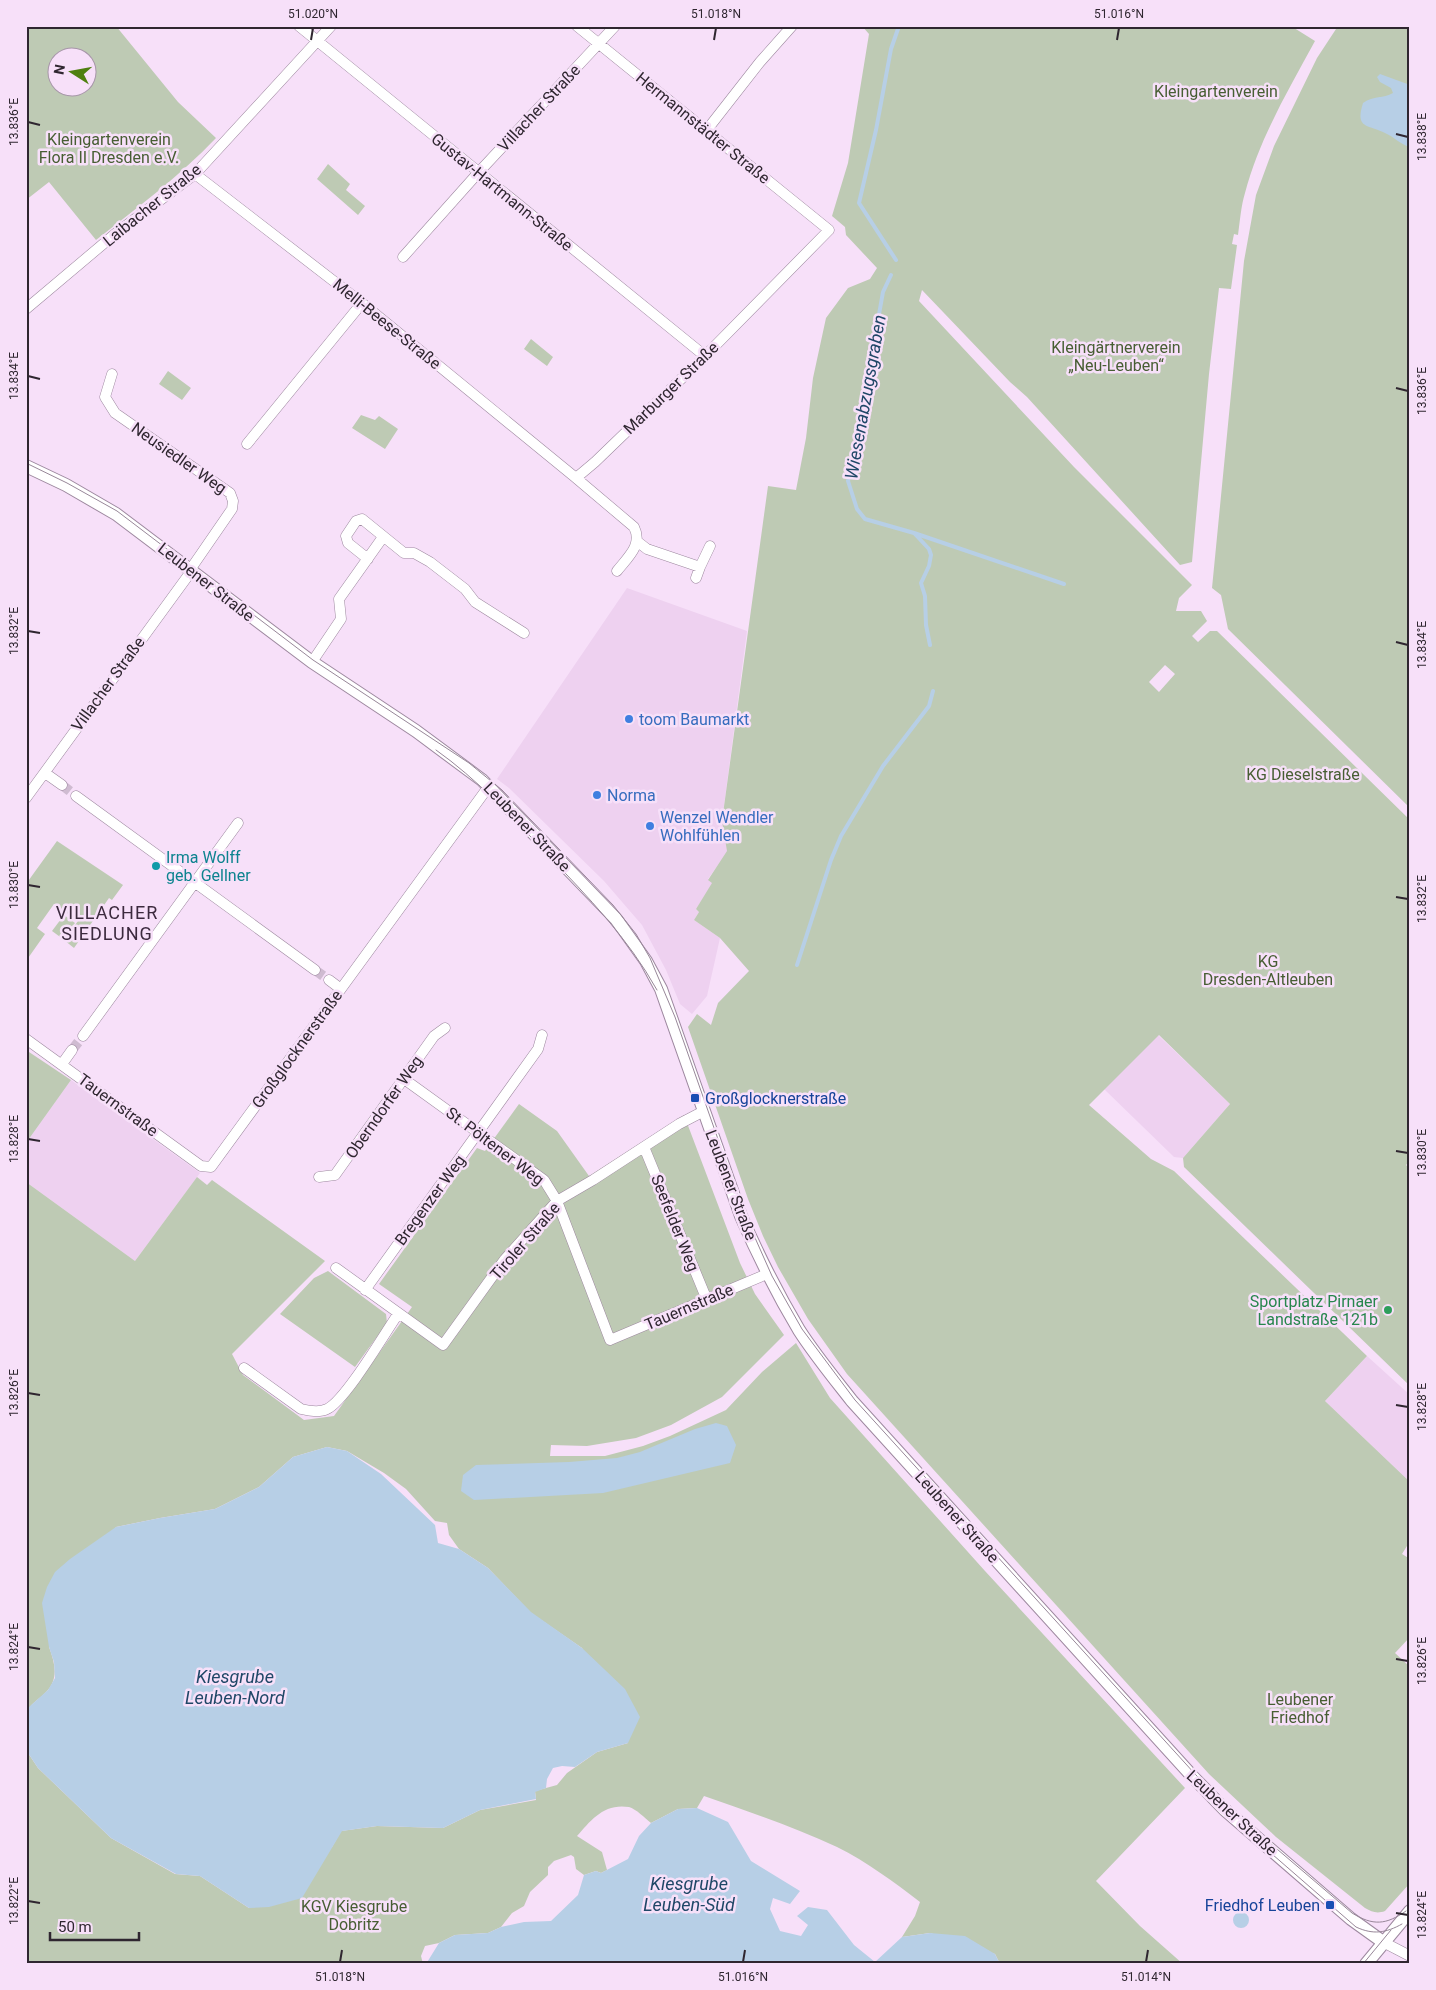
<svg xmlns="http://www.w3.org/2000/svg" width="1436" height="1990" viewBox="0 0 1436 1990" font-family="Roboto,sans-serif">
	<rect width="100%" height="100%" fill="#f7e0f9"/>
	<path fill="#eed1f0" d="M627,588L747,631L722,821L728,851L708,879L713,883L696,909L699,912L694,920L720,938L707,996L692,1014L680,1004L666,970L642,925L629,910L604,881L509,788L497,779Z
		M1158,1035L1230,1104L1183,1158L1174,1157L1104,1089Z
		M71,1080L200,1173L135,1261L26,1182V1143Z
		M1367,1356L1410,1395V1482L1325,1401Z"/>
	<path fill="#becab4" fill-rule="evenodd" d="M26,26H116L178,102L216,138C180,176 138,207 96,240L49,182L26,200ZM58,58H88V88H58Z
		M862,26H1291L1315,41C1289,89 1259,139 1245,193C1241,206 1240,221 1238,235L1234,234L1232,244L1237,245L1231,289L1219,288L1209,374L1192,562L1180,565L1027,397L1010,382L922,290L919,301L1074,467L1192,585L1179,598L1176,611H1201L1207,621L1192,636L1198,642L1210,631H1217L1410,820V1161L1406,1165L1410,1169V1386L1184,1167L1183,1158L1230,1104L1159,1035L1089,1105L1151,1159L1174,1171L1367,1356L1325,1401L1410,1482V1541L1402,1554L1410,1559V1637L1395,1653L1410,1667V1883L1385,1911C1377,1914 1372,1912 1365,1908L1276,1837L1209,1774L847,1374L808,1319L778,1267L763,1236L748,1199L688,1027L697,1014L711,1025L718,1003L749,971L720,938L694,920L699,912L696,909L712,883L708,880L727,851L722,821L768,486L796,490L806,438L813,378L826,318L848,288L870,279L877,268L846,235L845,227L832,216L848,163L869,34ZM1165,665L1175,674L1159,692L1149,682Z
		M1338,26H1410V808L1228,629L1221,595L1212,588L1244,261L1256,195L1274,146L1317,58Z
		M328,164L350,184L346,190L365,206L358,215L317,179Z
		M531,339L553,357L547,366L524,349Z
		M168,371L191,388L182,400L159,384Z
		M361,415L375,420L379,416L398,429L385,449L352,428Z
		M57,841L123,885L112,900L109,898L74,948L64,940L78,921L54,904L37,928L45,934L26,961V884Z
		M64,915L75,923L63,939L52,931Z
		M26,1050L71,1080L26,1143Z
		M519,1104L557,1131L589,1176L684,1115L740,1263L755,1294L784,1335L722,1397L671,1425L636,1438L587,1446L551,1445L550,1456H605L643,1446L670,1436L726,1410L762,1372L796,1343L830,1398L985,1571L1185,1788L1096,1881L1140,1926L1183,1964H1000L995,1954L930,1933L902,1937L915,1916L920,1902C894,1882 867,1862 837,1847C794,1827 749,1812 704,1796L697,1808L678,1809L651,1823C645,1818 636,1809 629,1807C604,1803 591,1820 577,1836L602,1852L607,1870L601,1873L596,1871L584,1875L576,1869L574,1857L571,1855L554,1861L548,1867V1875L530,1892L524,1906L512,1913L501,1927L488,1933L455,1935L439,1943L425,1946L421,1956L423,1964H26V1750L38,1768L111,1838L175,1874L200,1876L249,1908L332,1847L341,1831L377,1826L443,1828L480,1810L536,1800L535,1791L557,1785L567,1773L597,1752L628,1743L582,1648L531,1613L488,1568L459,1549L449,1535L447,1523L435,1521L406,1489L384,1473L347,1451L327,1447L293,1457L259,1487L215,1509L160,1518L116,1527L49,1647C56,1665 59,1682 43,1695C36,1701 30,1705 26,1713V1182L135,1261L197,1177L207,1185L212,1180L325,1261L232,1354L243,1375L304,1420L334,1416L412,1307L379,1284L477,1148L485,1151Z
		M328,1271L386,1314L387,1323L355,1367L280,1314L314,1278Z"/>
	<path fill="#b7cfe6" d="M1380,74L1410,85V147C1399,144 1395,137 1385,133C1367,124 1355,129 1363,103C1374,95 1383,99 1393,93L1391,88L1380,82L1377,77Z
		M716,1423L727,1426L736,1445L730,1463L603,1493L474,1500L461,1491L463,1475L476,1465L569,1462L617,1458L640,1452L695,1429Z
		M327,1447L347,1451L381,1474L435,1525L438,1543L459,1549L488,1568L531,1612L582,1648L625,1689L640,1717L628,1743L597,1752L575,1767L562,1766L553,1768L547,1779L546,1788L535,1792L536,1799L480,1810L443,1828L377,1826L342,1831L302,1898L269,1907L249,1908L200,1876L176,1874L111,1838L38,1768L26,1750V1713L29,1707L48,1690L55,1678L54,1662L49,1647L42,1603L47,1587L55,1572L70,1559L116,1527L160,1518L215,1509L259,1487L293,1457Z
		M697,1808L728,1822L751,1861L800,1891L790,1904L773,1898L770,1909L780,1931L801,1936L808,1925L797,1916L808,1907L827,1910L854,1945L875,1962L902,1937L930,1933L965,1936L995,1954L1000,1964H426L439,1943L455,1935L488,1933L501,1927L524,1922L551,1921L578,1895L584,1875L596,1871L601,1873L628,1859L639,1836L651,1823L678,1809Z
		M1233 1920a8 8 0 1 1 16 0a8 8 0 1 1-16 0Z"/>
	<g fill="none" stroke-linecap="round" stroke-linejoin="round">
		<path stroke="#b7cfe6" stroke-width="4" d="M896,260L859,203L876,130L891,49L899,26
			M891,275L883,292L876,331L861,427V444L856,461L850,471L848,481L857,509L865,519L914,533L1064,584
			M915,534L929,549L931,555L929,566L921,583L925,596L926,625L930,645
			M797,965L831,860L841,836L883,766L929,706L933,691"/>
		<path stroke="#cfbbd1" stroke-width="10" stroke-dasharray="10 5" stroke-linecap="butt" d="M62,785L76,796
			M315,970L329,980
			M72,1050L83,1036"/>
		<g stroke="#9d889f" stroke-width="11">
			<path id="minor" d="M299,26L705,356
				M577,26L829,230L705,356L595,462L576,478L634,527C643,545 628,557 617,571
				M706,131L760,62L792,26
				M195,174L362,303L576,478
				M403,257L478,173L615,26
				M26,309L115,234L195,174L331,26
				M247,444L362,303
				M638,542L647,549L700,567L710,546
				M368,559L348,543L346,536L356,521L362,519L404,553H414L430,562L465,589L475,602L524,633
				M696,578L700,567
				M312,662L341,619L339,599L383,537
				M45,773L62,785
				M76,796L315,970
				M26,798L190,573L192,567L232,509L233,501L230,493L115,413L105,397L112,374
				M329,980L341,989
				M83,1036L238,823
				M26,1039L201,1166L211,1167L489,786
				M62,1064L72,1050
				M404,1079L544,1180L557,1201L610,1340L767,1274
				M644,1147L707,1300
				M319,1177L335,1175L434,1036L445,1028
				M336,1268L443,1345L505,1259L557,1201L593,1180L679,1124L704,1111
				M365,1290L538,1049L542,1035
				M244,1368L301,1409C309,1411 319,1413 327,1409C345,1401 385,1333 398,1314
				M1383,1942L1410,1956"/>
		</g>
		<g stroke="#9d889f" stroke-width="14">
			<path id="tertiary" d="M26,466L66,485L116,514L312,662L416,731L482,780L616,919L646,961L661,989L741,1216C758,1255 777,1293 799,1330C815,1355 834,1378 852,1401L1193,1777L1225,1810L1351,1919L1383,1942
				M1366,1964L1410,1911"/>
		</g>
		<use href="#minor" stroke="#fff" stroke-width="10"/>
		<use href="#tertiary" stroke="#fff" stroke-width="12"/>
		<path stroke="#988799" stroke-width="1" d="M26,463L67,483L117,511L313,660L469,763L502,790L613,905L636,934L650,958L675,1017L744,1213L772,1276L802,1329L855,1400L1195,1774L1223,1803L1352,1913C1373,1926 1386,1925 1406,1911
			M436,750C477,779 513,818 547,854C588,897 628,938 657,990
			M1242,1828L1356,1927C1373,1935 1386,1933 1402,1924
			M1363,1964L1391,1930"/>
	</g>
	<path fill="none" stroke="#2f2630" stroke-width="2" d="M311,40L313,28M714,40L716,28M1117,40L1119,28M28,122L40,125M1396,134L1408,137M28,376L40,379M1396,388L1408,391M28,631L40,633M1396,642L1408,645M28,885L40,887M1396,897L1408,899M28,1139L40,1141M1396,1151L1408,1153M28,1393L40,1395M1396,1405L1408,1407M28,1647L40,1649M1396,1659L1408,1661M28,1901L40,1903M1396,1913L1408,1915M340,1962L342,1950M743,1962L745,1950M1146,1962L1148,1950"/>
	<g fill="#3f7fe0" stroke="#f7e0f9" stroke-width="2">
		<circle cx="629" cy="719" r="5"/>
		<circle cx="597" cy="795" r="5"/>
		<circle cx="650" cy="826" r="5"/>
	</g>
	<circle fill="#0f9aa8" stroke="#f7e0f9" stroke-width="2" cx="156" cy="866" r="5"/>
	<g fill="#1a4fb4" stroke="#f7e0f9" stroke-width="2">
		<rect x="690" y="1093" width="10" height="10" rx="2.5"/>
		<rect x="1325" y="1900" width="10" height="10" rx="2.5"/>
	</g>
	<circle fill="#2e9e5b" stroke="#f7e0f9" stroke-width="2" cx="1388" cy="1310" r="5"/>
	<g text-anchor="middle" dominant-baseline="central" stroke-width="5" stroke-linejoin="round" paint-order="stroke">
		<g font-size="16" fill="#475e33" stroke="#f7e0f9">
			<text x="1216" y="91">Kleingartenverein</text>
			<text x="109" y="139">Kleingartenverein<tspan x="109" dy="18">Flora II Dresden e.V.</tspan></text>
			<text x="1116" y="347">Kleingärtnerverein<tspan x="1116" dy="18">„Neu-Leuben“</tspan></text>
			<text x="1303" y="774">KG Dieselstraße</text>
			<text x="1268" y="961">KG<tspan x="1268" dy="18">Dresden-Altleuben</tspan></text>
			<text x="1300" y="1699">Leubener<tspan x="1300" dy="18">Friedhof</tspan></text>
			<text x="354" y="1906">KGV Kiesgrube<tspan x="354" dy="18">Dobritz</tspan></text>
		</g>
		<g font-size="16" fill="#2f2630" stroke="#f7e0f9">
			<text transform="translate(539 108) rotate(-47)">Villacher Straße</text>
			<text transform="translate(703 128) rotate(39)">Hermannstädter Straße</text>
			<text transform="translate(502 192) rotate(39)">Gustav-Hartmann-Straße</text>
			<text transform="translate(152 205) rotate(-39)">Laibacher Straße</text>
			<text transform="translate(387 324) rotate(39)">Melli-Beese-Straße</text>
			<text transform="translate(671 388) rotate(-44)">Marburger Straße</text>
			<text transform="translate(179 458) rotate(35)">Neusiedler Weg</text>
			<text transform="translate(206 582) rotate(38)">Leubener Straße</text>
			<text transform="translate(108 684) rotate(-54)">Villacher Straße</text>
			<text transform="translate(527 827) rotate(46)">Leubener Straße</text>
			<text transform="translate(297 1049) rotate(-54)">Großglocknerstraße</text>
			<text transform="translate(118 1105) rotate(36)">Tauernstraße</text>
			<text transform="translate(384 1107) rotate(-55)">Oberndorfer Weg</text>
			<text transform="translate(495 1146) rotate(37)">St. Pöltener Weg</text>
			<text transform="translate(731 1185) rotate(69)">Leubener Straße</text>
			<text transform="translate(430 1200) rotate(-54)">Bregenzer Weg</text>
			<text transform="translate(675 1223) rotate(68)">Seefelder Weg</text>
			<text transform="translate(525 1241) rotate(-49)">Tiroler Straße</text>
			<text transform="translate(689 1307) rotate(-23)">Tauernstraße</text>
			<text transform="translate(957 1517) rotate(48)">Leubener Straße</text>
			<text transform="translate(1232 1813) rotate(43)">Leubener Straße</text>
		</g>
		<g font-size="16" fill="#366cbe" stroke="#f7e0f9" text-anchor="start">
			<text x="639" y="719">toom Baumarkt</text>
			<text x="607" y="795">Norma</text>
			<text x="660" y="817">Wenzel Wendler<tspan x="660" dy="18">Wohlfühlen</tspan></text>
		</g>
		<g font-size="16" fill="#0d838f" stroke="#f7e0f9" text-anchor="start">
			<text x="166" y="857">Irma Wolff<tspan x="166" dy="18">geb. Gellner</tspan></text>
		</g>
		<g font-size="16" fill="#164399" stroke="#f7e0f9" text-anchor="start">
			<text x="705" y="1098">Großglocknerstraße</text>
			<text x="1320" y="1905" text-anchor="end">Friedhof Leuben</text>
		</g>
		<g font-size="16" fill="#27864d" stroke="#f7e0f9" text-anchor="end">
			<text x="1378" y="1301">Sportplatz Pirnaer<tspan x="1378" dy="18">Landstraße 121b</tspan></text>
		</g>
		<g font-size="18" font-style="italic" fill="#1f4767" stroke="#f7e0f9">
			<text transform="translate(865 397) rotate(-80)">Wiesenabzugsgraben</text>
			<text x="235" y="1676">Kiesgrube<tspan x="235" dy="21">Leuben-Nord</tspan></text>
			<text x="689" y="1883">Kiesgrube<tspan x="689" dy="21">Leuben-Süd</tspan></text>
		</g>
		<g font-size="18" letter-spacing="1" fill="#3c2a3e" stroke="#f7e0f9">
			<text x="107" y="912">VILLACHER<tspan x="107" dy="21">SIEDLUNG</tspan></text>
		</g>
	</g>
	<rect width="1436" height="1990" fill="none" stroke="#f7e0f9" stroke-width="55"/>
	<g transform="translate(72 72) rotate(281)"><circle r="24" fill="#f7e0f9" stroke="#a796a9"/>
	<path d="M0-4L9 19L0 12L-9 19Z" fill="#4f8010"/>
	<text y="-8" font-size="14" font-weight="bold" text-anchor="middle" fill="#2f2630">N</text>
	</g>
	<path d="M50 1932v8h89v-8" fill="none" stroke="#2f2630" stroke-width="2.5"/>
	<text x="58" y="1932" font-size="15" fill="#2f2630" stroke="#f7e0f9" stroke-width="4" paint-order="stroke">50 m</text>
	<rect x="28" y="28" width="1380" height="1934" fill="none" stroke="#2f2630" stroke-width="2"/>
	<g font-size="12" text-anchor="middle" fill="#2f2630">
		<text x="313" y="18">51.020°N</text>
		<text x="716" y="18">51.018°N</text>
		<text x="1119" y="18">51.016°N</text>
		<text transform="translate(14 122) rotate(-90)" y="4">13.836°E</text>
		<text transform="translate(1422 137) rotate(-90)" y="4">13.838°E</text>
		<text transform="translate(14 376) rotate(-90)" y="4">13.834°E</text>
		<text transform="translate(1422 391) rotate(-90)" y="4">13.836°E</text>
		<text transform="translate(14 631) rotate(-90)" y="4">13.832°E</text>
		<text transform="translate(1422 645) rotate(-90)" y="4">13.834°E</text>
		<text transform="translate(14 885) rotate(-90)" y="4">13.830°E</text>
		<text transform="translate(1422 899) rotate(-90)" y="4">13.832°E</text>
		<text transform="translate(14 1139) rotate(-90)" y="4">13.828°E</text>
		<text transform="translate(1422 1153) rotate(-90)" y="4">13.830°E</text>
		<text transform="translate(14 1393) rotate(-90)" y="4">13.826°E</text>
		<text transform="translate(1422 1407) rotate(-90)" y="4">13.828°E</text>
		<text transform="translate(14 1647) rotate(-90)" y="4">13.824°E</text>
		<text transform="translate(1422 1661) rotate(-90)" y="4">13.826°E</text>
		<text transform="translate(14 1901) rotate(-90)" y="4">13.822°E</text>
		<text transform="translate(1422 1915) rotate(-90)" y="4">13.824°E</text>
		<text x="340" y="1981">51.018°N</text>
		<text x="743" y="1981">51.016°N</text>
		<text x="1146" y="1981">51.014°N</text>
	</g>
</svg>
